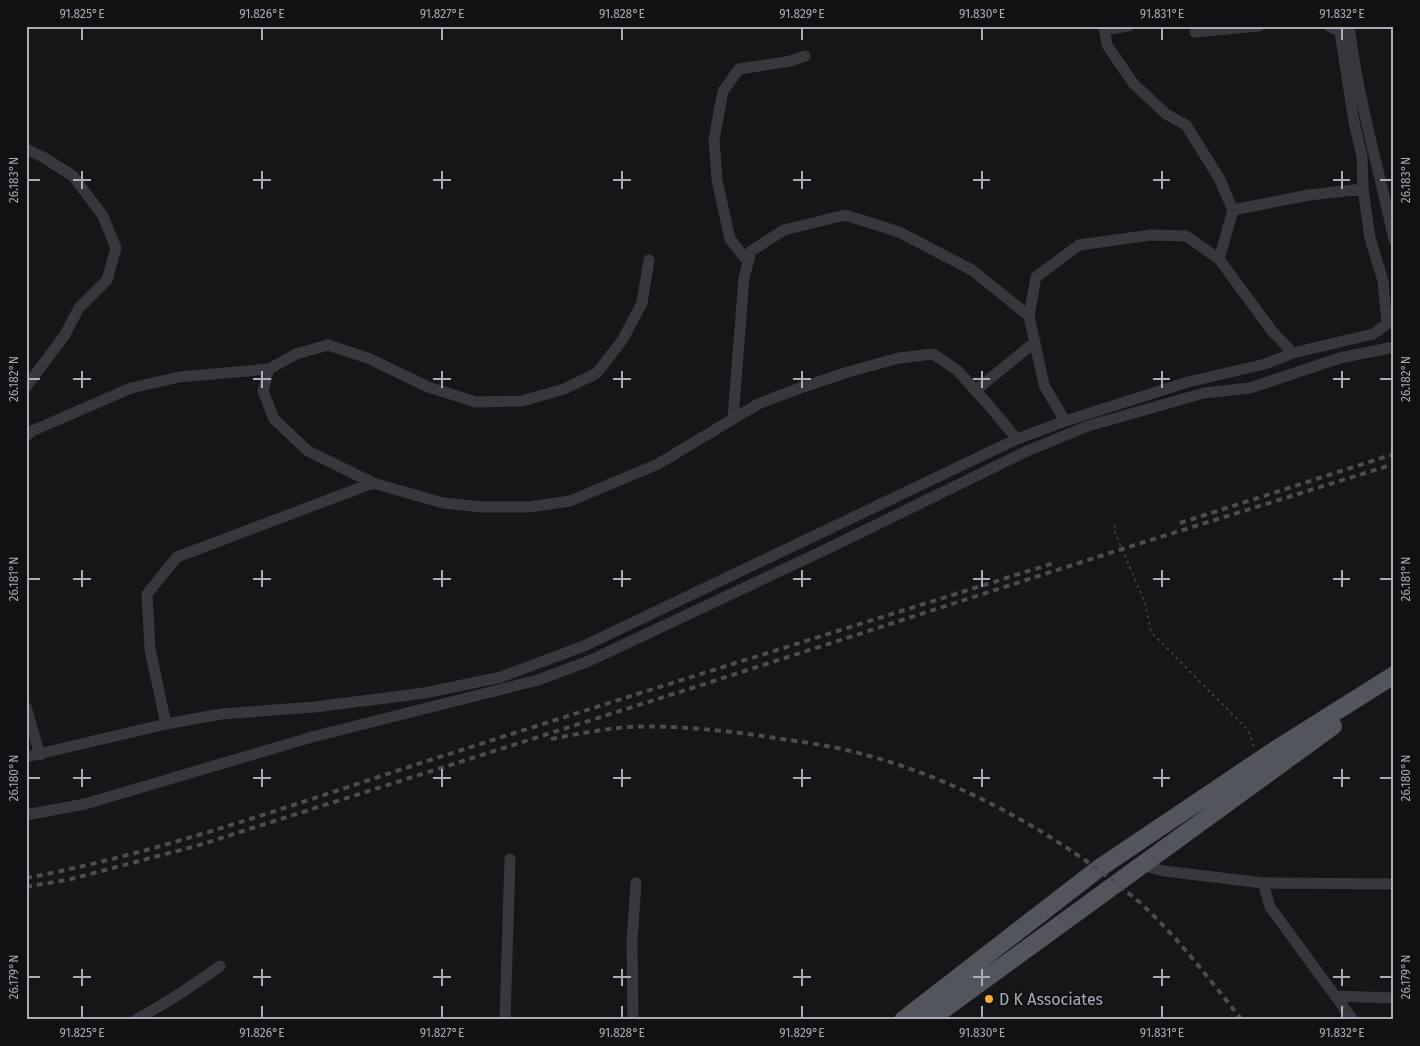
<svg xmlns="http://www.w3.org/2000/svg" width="1420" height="1046" viewBox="0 0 1420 1046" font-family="'Fira Sans',sans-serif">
	<rect width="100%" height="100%" fill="#161618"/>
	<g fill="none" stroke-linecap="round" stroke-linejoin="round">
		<path stroke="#3d3f44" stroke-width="2" stroke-dasharray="2.5 4" stroke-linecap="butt" d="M1115,525L1114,530L1145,603L1151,632L1248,730L1254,747
			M1129,568L1133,565"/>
		<path stroke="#37383d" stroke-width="11" d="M1104,26L1107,45L1133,83L1166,114L1186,125L1219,178L1233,210L1219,259
			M1349,26C1358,99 1379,169 1394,240
			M1105,30L1128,26
			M1195,32L1259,26
			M26,149L43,157L73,176L103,216L116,248L107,280L79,308L64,336L26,387
			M1233,210L1309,195L1363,189
			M649,260L642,303L623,339L597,373L564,389L522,401L476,402L428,387L368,358L328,345L296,354L269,369L263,391L274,419L308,451L373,483L443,503L483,507H529L570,501L658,464L758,404L800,388L848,372L899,358L933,354L957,370L986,402L1017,439
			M748,262L730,239L717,180L714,139L723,91L739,69L791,61L805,56
			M976,390L1035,342
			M733,419L744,278L751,251L784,230L845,215L899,232L972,270L1029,316
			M1065,421L1044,385L1029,316L1036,277L1079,245L1151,235L1186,236L1219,259L1272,331L1293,353
			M26,436L32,431L131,388L179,377L269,369
			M26,707L40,755
			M166,724L150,649L147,594L177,557L373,483
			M26,757L166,724L221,714L315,707L425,693L501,677L584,646L1017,439L1065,421L1188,382L1265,364L1293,353L1373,334L1387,324L1383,281L1370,238L1363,189L1362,156L1354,122L1340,32L1329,26
			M26,815L85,804L312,737L538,680L589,661L829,548L1027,451L1088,426L1204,393L1250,388L1340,358L1394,347
			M1143,865L1164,871L1263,883L1394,884
			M1263,883L1270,907L1353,1020
			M1335,996L1394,998
			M135,1020C165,1004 193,986 220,966
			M505,1020L510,859
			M633,1020L632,941L636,883"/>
		<path stroke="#53555c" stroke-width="18" d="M903,1020L1098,869L1272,752L1394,675
			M929,1020L1333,726"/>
		<path stroke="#4a4c52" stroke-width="4" stroke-dasharray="6 5" stroke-linecap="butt" d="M1180,523L1394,454
			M551,739C577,734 603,729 629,727C674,725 719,730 763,736C788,740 813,743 837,748C945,771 1054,830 1138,901C1177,936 1209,979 1242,1020
			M26,878C170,851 307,799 446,755C648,690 851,627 1054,563
			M26,887L71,879L196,846L692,688L1122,549L1394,464"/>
	</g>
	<path fill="none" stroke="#a8adb8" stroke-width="2" d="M82,28V40M262,28V40M442,28V40M622,28V40M802,28V40M982,28V40M1162,28V40M1342,28V40M82,171V189M262,171V189M442,171V189M622,171V189M802,171V189M982,171V189M1162,171V189M1342,171V189M28,180H40M73,180H91M253,180H271M433,180H451M613,180H631M793,180H811M973,180H990M1153,180H1170M1333,180H1350M1380,180H1392M82,371V388M262,371V388M442,371V388M622,371V388M802,371V388M982,371V388M1162,371V388M1342,371V388M28,379H40M73,379H91M253,379H271M433,379H451M613,379H631M793,379H811M973,379H990M1153,379H1170M1333,379H1350M1380,379H1392M82,570V587M262,570V587M442,570V587M622,570V587M802,570V587M982,570V587M1162,570V587M1342,570V587M28,579H40M73,579H91M253,579H271M433,579H451M613,579H631M793,579H811M973,579H990M1153,579H1170M1333,579H1350M1380,579H1392M82,769V787M262,769V787M442,769V787M622,769V787M802,769V787M982,769V787M1162,769V787M1342,769V787M28,778H40M73,778H91M253,778H271M433,778H451M613,778H631M793,778H811M973,778H990M1153,778H1170M1333,778H1350M1380,778H1392M82,969V986M262,969V986M442,969V986M622,969V986M802,969V986M982,969V986M1162,969V986M1342,969V986M28,977H40M73,977H91M253,977H271M433,977H451M613,977H631M793,977H811M973,977H990M1153,977H1170M1333,977H1350M1380,977H1392M82,1006V1018M262,1006V1018M442,1006V1018M622,1006V1018M802,1006V1018M982,1006V1018M1162,1006V1018M1342,1006V1018"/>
	<circle fill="#f2b134" stroke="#111113" stroke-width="2" cx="989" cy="999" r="5"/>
	<g text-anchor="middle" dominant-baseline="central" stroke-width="4" stroke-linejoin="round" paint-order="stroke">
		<g font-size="16" fill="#a8adb8" stroke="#111113" text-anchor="start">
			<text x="999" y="999">D K Associates</text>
		</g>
	</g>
	<rect width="1420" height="1046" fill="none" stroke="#111113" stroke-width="55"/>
	<rect x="28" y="28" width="1364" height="990" fill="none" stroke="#a8adb8" stroke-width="2"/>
	<g font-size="12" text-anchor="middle" fill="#a8adb8">
		<text x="82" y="18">91.825°E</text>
		<text x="262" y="18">91.826°E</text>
		<text x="442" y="18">91.827°E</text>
		<text x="622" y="18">91.828°E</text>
		<text x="802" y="18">91.829°E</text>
		<text x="982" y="18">91.830°E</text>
		<text x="1162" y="18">91.831°E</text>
		<text x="1342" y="18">91.832°E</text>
		<text transform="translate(14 180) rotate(-90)" y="4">26.183°N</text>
		<text transform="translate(1406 180) rotate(-90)" y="4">26.183°N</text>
		<text transform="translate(14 379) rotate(-90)" y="4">26.182°N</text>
		<text transform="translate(1406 379) rotate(-90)" y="4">26.182°N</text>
		<text transform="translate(14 579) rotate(-90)" y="4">26.181°N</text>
		<text transform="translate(1406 579) rotate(-90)" y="4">26.181°N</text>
		<text transform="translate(14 778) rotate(-90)" y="4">26.180°N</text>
		<text transform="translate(1406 778) rotate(-90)" y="4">26.180°N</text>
		<text transform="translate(14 977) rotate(-90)" y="4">26.179°N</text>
		<text transform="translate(1406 977) rotate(-90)" y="4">26.179°N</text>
		<text x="82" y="1037">91.825°E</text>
		<text x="262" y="1037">91.826°E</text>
		<text x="442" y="1037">91.827°E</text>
		<text x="622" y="1037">91.828°E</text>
		<text x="802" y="1037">91.829°E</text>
		<text x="982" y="1037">91.830°E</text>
		<text x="1162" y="1037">91.831°E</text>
		<text x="1342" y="1037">91.832°E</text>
	</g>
</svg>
